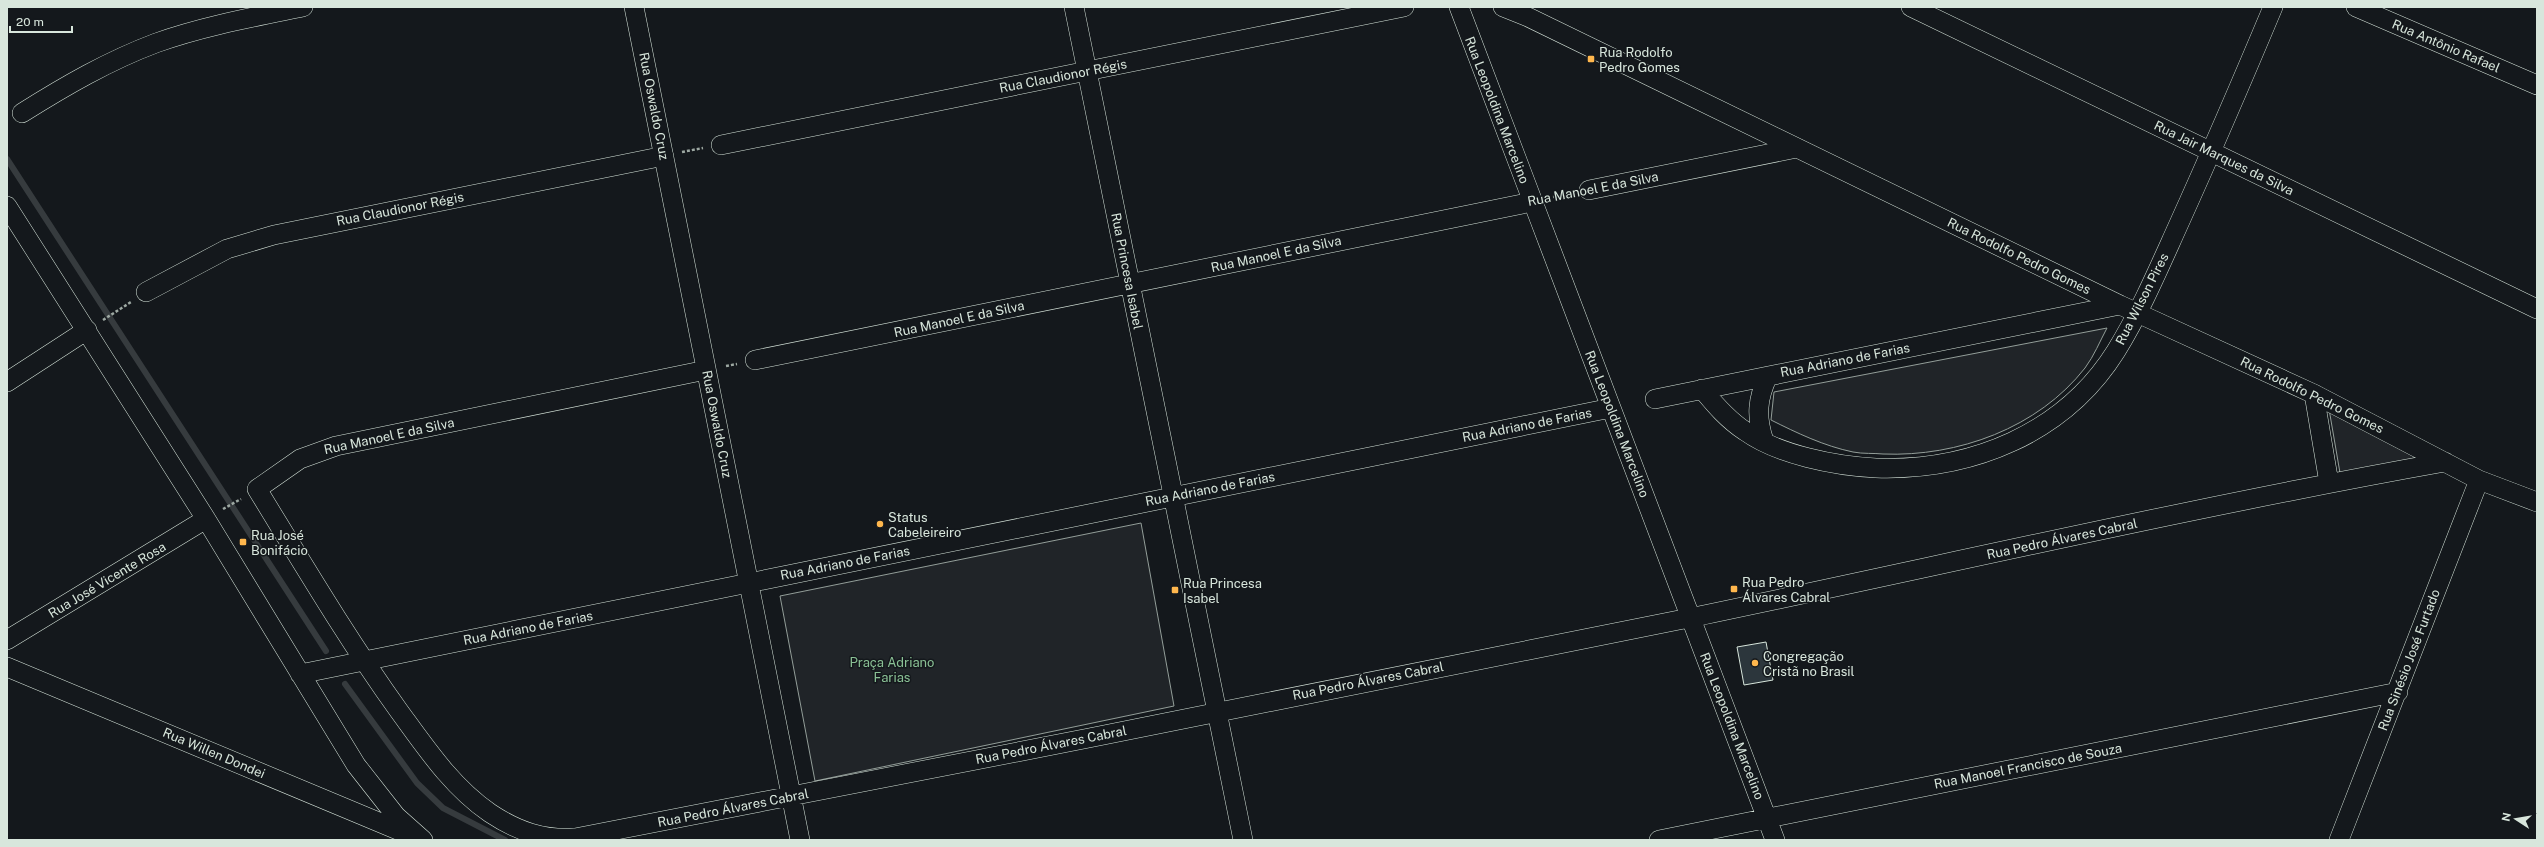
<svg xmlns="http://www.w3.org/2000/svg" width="2544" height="847" viewBox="0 0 2544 847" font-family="'Public Sans',sans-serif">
	<rect width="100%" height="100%" fill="#14181c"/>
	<path fill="#202428" stroke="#939e99" d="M2107,328C2100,341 2094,356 2085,368C2038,428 1958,457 1883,454C1874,453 1863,454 1853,452C1824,446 1797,433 1771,420L1774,392Z
		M2329,409L2417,449L2413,461L2340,473Z
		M1141,523L1174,706L815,781L780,596Z"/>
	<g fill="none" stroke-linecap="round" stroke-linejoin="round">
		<path stroke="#363b3e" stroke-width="6" d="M7,159L326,651
			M345,684L417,783L443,808L505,840"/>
	</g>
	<path fill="#2c363c" stroke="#d8e6dc" d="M1766,642L1773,680L1744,685L1737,647Z"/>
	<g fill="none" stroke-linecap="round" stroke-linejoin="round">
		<g stroke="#d8e6dc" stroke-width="20">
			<path id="street" d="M634,7L800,840
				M1074,7L1243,840
				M1459,7L1775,840
				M1503,7L1528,17L2120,305L2314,394L2479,480L2537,502
				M1911,7L2537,309
				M2356,7L2537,85
				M22,113C65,86 108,61 156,43C204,26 254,17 303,7
				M721,145L1404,7
				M1589,190L1797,148
				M7,206L206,519L356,765L396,816L423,840
				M146,292L227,249L274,235L664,156
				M755,360L1532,202
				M706,370L336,446L300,459L257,489C303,564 348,640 399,711C426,748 452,787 490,813C517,831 543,840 575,838C948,766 1322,693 1694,617C1944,565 2193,507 2445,462
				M7,382L87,330
				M1702,389C1715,405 1728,420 1745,431C1778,455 1836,466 1876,468C1971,471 2064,434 2116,351C2140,312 2158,270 2177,228C2210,155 2242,81 2273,7
				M2314,394L2329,483
				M1655,399L2120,305
				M1764,441C1756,417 1757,399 1768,376
				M7,640L206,519
				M7,667L412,836
				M300,674L1611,408
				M1659,840L2398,692
				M2339,840L2479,480"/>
		</g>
		<path stroke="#9da8a2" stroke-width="2.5" stroke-dasharray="3 2" stroke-linecap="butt" d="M682,152L703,148
			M1553,197L1571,194
			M103,320L131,302
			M726,366L737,364
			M223,509L241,499"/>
		<use href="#street" stroke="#14181c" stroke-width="19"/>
	</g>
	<g fill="#ffb74d" stroke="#14181c" stroke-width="1.5">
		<rect x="1587" y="55" width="8" height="8" rx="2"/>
		<circle cx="880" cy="524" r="4"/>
		<rect x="239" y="538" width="8" height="8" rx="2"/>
		<rect x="1730" y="585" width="8" height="8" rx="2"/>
		<rect x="1171" y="586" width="8" height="8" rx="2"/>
		<circle cx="1755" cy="663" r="4"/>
	</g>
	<g text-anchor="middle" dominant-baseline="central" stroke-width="3" stroke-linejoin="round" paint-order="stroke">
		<g font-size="13" fill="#d8e6dc" stroke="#14181c">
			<text transform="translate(2446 46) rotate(23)">Rua Antônio Rafael</text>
			<text transform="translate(1063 76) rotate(-11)">Rua Claudionor Régis</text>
			<text transform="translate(654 106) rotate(79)">Rua Oswaldo Cruz</text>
			<text transform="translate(1497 110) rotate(69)">Rua Leopoldina Marcelino</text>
			<text transform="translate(2224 158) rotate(26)">Rua Jair Marques da Silva</text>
			<text transform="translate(1593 189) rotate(-11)">Rua Manoel E da Silva</text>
			<text transform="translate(400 209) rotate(-11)">Rua Claudionor Régis</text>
			<text transform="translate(1276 254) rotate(-12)">Rua Manoel E da Silva</text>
			<text transform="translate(2019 256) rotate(26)">Rua Rodolfo Pedro Gomes</text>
			<text transform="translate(1127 271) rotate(79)">Rua Princesa Isabel</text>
			<text transform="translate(2142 299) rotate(-63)">Rua Wilson Pires</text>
			<text transform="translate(959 319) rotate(-12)">Rua Manoel E da Silva</text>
			<text transform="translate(1845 360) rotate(-11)">Rua Adriano de Farias</text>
			<text transform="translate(2312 395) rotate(26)">Rua Rodolfo Pedro Gomes</text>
			<text transform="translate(717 424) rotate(79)">Rua Oswaldo Cruz</text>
			<text transform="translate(1617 424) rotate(69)">Rua Leopoldina Marcelino</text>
			<text transform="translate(1527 425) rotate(-11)">Rua Adriano de Farias</text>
			<text transform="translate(389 436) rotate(-12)">Rua Manoel E da Silva</text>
			<text transform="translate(1210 489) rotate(-11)">Rua Adriano de Farias</text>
			<text transform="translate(2062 539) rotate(-12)">Rua Pedro Álvares Cabral</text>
			<text transform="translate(845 563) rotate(-11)">Rua Adriano de Farias</text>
			<text transform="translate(107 580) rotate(-31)">Rua José Vicente Rosa</text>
			<text transform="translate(528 628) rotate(-11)">Rua Adriano de Farias</text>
			<text transform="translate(2409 660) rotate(-69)">Rua Sinésio José Furtado</text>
			<text transform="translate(1368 681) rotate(-11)">Rua Pedro Álvares Cabral</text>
			<text transform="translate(1732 726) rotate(69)">Rua Leopoldina Marcelino</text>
			<text transform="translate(1051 745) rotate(-11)">Rua Pedro Álvares Cabral</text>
			<text transform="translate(214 753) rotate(23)">Rua Willen Dondei</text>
			<text transform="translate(2028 766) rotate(-11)">Rua Manoel Francisco de Souza</text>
			<text transform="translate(733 808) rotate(-11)">Rua Pedro Álvares Cabral</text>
		</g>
		<g font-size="13" fill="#d8e6dc" stroke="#14181c" text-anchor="start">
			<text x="1599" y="52">Rua Rodolfo<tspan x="1599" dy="15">Pedro Gomes</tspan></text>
			<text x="888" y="517">Status<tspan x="888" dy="15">Cabeleireiro</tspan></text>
			<text x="251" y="535">Rua José<tspan x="251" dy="15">Bonifácio</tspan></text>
			<text x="1742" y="582">Rua Pedro<tspan x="1742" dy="15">Álvares Cabral</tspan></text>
			<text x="1183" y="583">Rua Princesa<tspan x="1183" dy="15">Isabel</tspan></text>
			<text x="1763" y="656">Congregação<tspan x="1763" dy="15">Cristã no Brasil</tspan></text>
		</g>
		<g font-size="13" fill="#8ac095" stroke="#14181c">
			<text x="892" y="662">Praça Adriano<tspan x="892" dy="15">Farias</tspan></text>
		</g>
	</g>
	<rect width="2544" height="847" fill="none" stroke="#d8e6dc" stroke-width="16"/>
	<g transform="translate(2516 819) rotate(282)" stroke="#14181c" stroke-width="3" paint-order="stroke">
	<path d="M0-3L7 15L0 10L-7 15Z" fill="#d8e6dc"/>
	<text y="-6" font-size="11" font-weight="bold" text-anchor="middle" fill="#d8e6dc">N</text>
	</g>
	<path d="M10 26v6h62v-6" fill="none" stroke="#d8e6dc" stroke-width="2"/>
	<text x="16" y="26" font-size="12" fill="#d8e6dc" stroke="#14181c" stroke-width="3" paint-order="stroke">20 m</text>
</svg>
